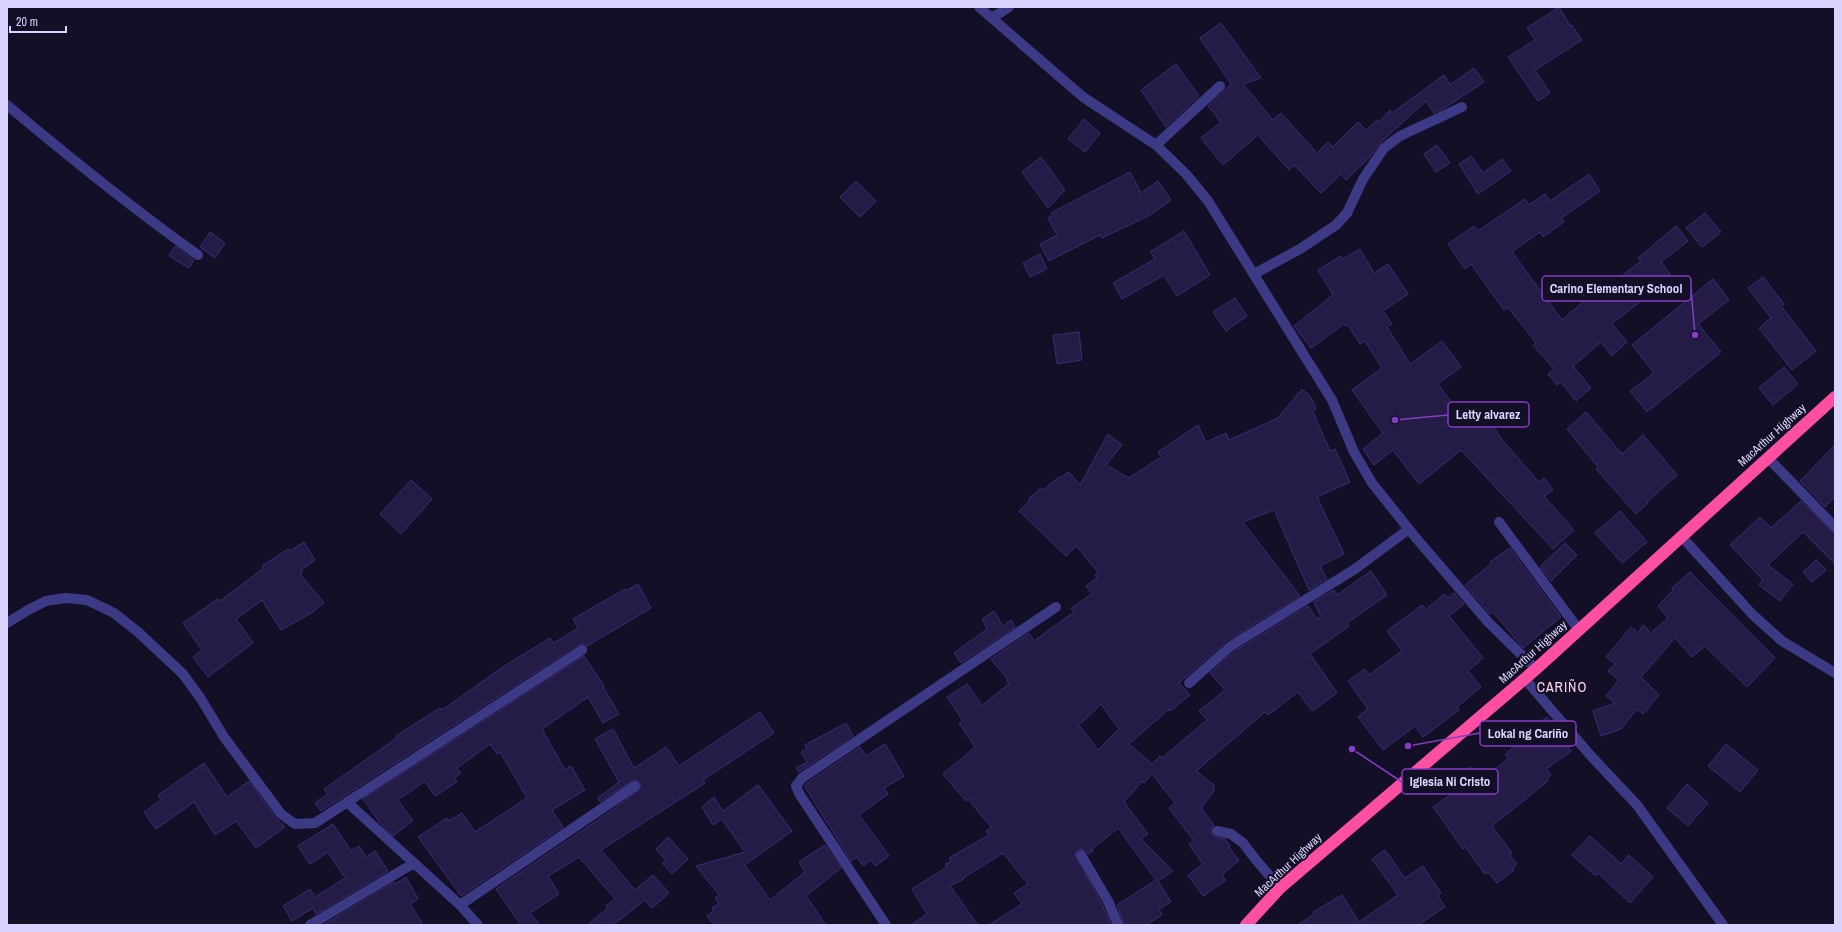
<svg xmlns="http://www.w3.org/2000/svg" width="1842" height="932" viewBox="0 0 1842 932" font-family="'Archivo Narrow',sans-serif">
	<rect width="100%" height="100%" fill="#130f26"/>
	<path fill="#241b47" stroke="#3b2d73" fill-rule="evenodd" d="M1559,7L1570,26L1572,25L1582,40L1535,70L1550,93L1538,101L1508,57L1535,40L1527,28Z
		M1221,23L1261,78L1243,84L1273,120L1281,113L1317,153L1328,142L1333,147L1358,122L1366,130L1377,120L1379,122L1390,110L1392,113L1444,75L1450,85L1474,68L1484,82L1446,107L1434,113L1426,101L1380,143L1369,158L1346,180L1341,174L1321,193L1294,165L1289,170L1258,135L1223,165L1201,138L1221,122L1208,106L1231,84L1200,38Z
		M1176,64L1199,96L1166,127L1141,90Z
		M1084,119L1100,133L1085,152L1068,139Z
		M1437,145L1450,163L1436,172L1424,154Z
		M1471,156L1483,173L1502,159L1511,171L1478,194L1459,164Z
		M1041,157L1065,190L1048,208L1022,172Z
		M1130,172L1141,193L1158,181L1171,200L1150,215L1102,238L1100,235L1049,261L1040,244L1057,235L1048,218L1053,215L1051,213Z
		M1589,174L1600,191L1561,218L1564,222L1543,237L1540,232L1512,252L1562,320L1590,296L1592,299L1641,261L1638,258L1676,226L1688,241L1661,262L1670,274L1655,287L1656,289L1612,324L1627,342L1612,356L1601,342L1573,366L1591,388L1576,401L1561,382L1557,385L1548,374L1554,369L1533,345L1536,343L1508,307L1504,310L1471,264L1465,269L1448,244L1474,226L1478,231L1525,199L1529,205L1545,194L1550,201Z
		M856,181L876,201L860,217L840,197Z
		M1705,213L1721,232L1702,247L1686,228Z
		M1184,231L1210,275L1177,296L1164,275L1122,299L1113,283L1155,259L1150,252Z
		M210,232L225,243L215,258L200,247Z
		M175,246L194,260L189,268L169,256Z
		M1360,249L1374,273L1388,264L1408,294L1383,311L1392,324L1387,327L1410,364L1442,341L1461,367L1438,384L1463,418L1479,407L1504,442L1539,482L1544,478L1553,490L1544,496L1574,530L1553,549L1461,450L1419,484L1393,450L1374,465L1363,449L1383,433L1352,390L1382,368L1365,341L1360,344L1348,325L1346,326L1344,324L1311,348L1294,326L1333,295L1318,270L1341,256L1343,259Z
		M1040,254L1047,269L1030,277L1023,263Z
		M1763,277L1784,304L1781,306L1816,351L1792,370L1759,328L1771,318L1748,288Z
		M1713,279L1729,300L1698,324L1721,352L1647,412L1630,391L1654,373L1632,345Z
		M1235,298L1247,316L1226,331L1213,312Z
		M1079,332L1082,360L1057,364L1053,335Z
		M1784,367L1798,384L1773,405L1759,388Z
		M1302,389L1310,396L1316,408L1313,412L1330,451L1335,449L1350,482L1317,497L1344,554L1320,566L1327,579L1309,590L1274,510L1243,522L1300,596L1227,641L1179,683L1190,695L1170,711L1169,709L1129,744L1152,764L1160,756L1162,758L1207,720L1199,711L1225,690L1210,673L1235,651L1308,606L1317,619L1321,617L1314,602L1334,590L1337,595L1371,571L1387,595L1347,623L1349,626L1310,654L1337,693L1312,711L1298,692L1268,715L1265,712L1196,771L1214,785V791L1201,808L1214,825L1211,829V833L1215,837L1225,839L1230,845L1229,848L1239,860L1222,875L1226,880L1203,896L1188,875L1203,864L1189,844L1194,841L1169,808L1175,803L1152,774L1144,783L1142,781L1124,802L1148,834L1141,839L1173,871L1158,881L1171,902L1159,909L1162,915L1146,925H1124L1117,905L1156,880L1118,828L1091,850L1093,851L1088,854L1085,850L1081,849L1077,850L1075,855L1102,904L1111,925H989L1022,904L1014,893L1028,884L1003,853L963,878L964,879L950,886L978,925H911L927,914L912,889L947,867L945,864L951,862L949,858L989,835L986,831L991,827L968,799L966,801L943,774L975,747L959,723L963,721L947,697L967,684L982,705L1009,684L1007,681L1008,680L991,659L1029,633L1034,641L1074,612L1071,608L1092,594L1086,586L1097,578L1095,575L1098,572L1076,546L1066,556L1019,511L1030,500L1029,498L1041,488L1043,490L1059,477L1060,478L1069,472L1080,485L1108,434L1122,445L1106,465L1129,478L1161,457L1158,452L1198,425L1206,442L1226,433L1229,440L1278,418ZM1101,704L1119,729L1098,750L1079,725Z
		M1586,412L1622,454L1643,435L1677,475L1647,502L1648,503L1636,514L1596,469L1598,467L1567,429Z
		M1835,445V497L1825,507L1800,481Z
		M411,480L432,499L401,534L380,514Z
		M1801,501L1835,534V564L1803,532L1768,565L1793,584L1780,601L1759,585L1763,580L1730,545L1760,517L1771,528Z
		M1620,511L1647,542L1622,563L1595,533Z
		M304,542L315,560L301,570L303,572L300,574L324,603L313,612L281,630L262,600L236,619L253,643L208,677L193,657L202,650L183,623L218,599L220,601L264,568L262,566L288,549L290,551Z
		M1565,543L1577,555L1551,581L1540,567Z
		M1510,548L1561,617L1523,648L1493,612L1490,614L1465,585L1491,564L1490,562Z
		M1816,560L1826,570L1812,582L1803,572Z
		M1690,572L1775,658L1747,687L1705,646L1692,657L1675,638L1641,677L1659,695L1643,714L1637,709L1621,729L1601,736L1593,711L1615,703L1606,696L1619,680L1608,671L1615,664L1606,657L1631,627L1638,633L1643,625L1651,633L1668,618L1658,606L1673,590L1672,588Z
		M638,584L651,608L587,646L582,644L578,645L321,811L315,803L328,794L324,789L397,738L396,736L440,708L442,710L506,665L550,638L554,643L578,628L573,619L625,589L626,591Z
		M1454,593L1464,604L1449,616L1483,658L1468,671L1481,687L1457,707L1459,710L1423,737L1415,726L1383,750L1358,717L1368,709L1348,681L1365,669L1369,675L1402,651L1387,631L1422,605L1426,609L1445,594L1448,598Z
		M994,611L1003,626L1011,620L1015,627L961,663L954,653L987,629L982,619Z
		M584,656L604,686L603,687L619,714L603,723L588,697L542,729L565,770L571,766L585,790L552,810L563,827L461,896L418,837L447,818L449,821L462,813L475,832L527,798L500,752L497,754L490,744L457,768L461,773L454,778L457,782L435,796L425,781L398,800L413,821L393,836L380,823L363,799Z
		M760,712L774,733L703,780L705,783L601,850L635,890L653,875L669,893L652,908L645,900L613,925H587L608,908L606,906L615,899L579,857L548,876L559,894L530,913L540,925H521L496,889L608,813L641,788L640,782L634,780L600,802L598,798L619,782L595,739L613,729L634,768L666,747L679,766Z
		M1547,717L1571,751L1546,769L1551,775L1547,779L1548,781L1492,826L1512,853L1510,855L1517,864L1512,868L1514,870L1497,883L1488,872L1485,874L1465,847L1463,849L1433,807L1454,792L1448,785L1470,767L1481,781L1509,758L1505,755L1525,736L1524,734Z
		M846,723L853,736L799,772L796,768L807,762L801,752L807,748L805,745Z
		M885,744L904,776L884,788L888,794L859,815L889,856L876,866L871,860L863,866L857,857L851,861L805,787L807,783L860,747L866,756Z
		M1726,744L1758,770L1740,792L1708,766Z
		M204,763L227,797L249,781L276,818L285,827L256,848L236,821L215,835L194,802L156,829L144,812L161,800L158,795Z
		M1687,784L1708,803L1688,826L1667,808Z
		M758,785L792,831L745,865L770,900L805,872L799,862L825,845L841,868L806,896L826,925H714L707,916L714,911L712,908L719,904L715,898L719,895L696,866L745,852L722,819L713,825L702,807L714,797L723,811Z
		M333,824L351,851L359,846L366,857L375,851L388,871L316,914L313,908L292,921L283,906L310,889L315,897L345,878L328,852L310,864L298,846Z
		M1590,836L1621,864L1629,855L1653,877L1630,903L1598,873L1596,876L1572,855Z
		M668,837L688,859L672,874L662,863L666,860L656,849Z
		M1385,850L1405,878L1423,866L1441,893L1438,896L1445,907L1418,925H1298L1314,914L1313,912L1342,895L1359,922L1398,895L1372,859Z
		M406,877L418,899L410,904L423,925H323L394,882L395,884Z"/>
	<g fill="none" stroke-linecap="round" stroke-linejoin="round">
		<path stroke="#3d3a85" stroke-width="10" d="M979,7L1083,97L1156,145L1186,174L1208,201L1332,400L1354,452L1372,483L1416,538L1489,623L1536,669
			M992,18L1009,7
			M7,105C69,157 132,208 198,255
			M1156,145L1220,86
			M1254,274L1300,249L1336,225L1347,213L1363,179L1384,148L1400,136L1462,107
			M1768,458L1835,527
			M1499,522L1579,630
			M1681,536L1753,615L1782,641L1835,673
			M7,623L28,610L46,601L65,598L87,600L114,613L138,632L183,674L201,699L224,737L281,814L295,824L315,823L582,650
			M1525,679L1591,756L1637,805L1723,925
			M1189,683L1231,646L1355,569L1409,529
			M347,802L460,905L478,925
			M1217,831L1231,834L1243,843L1256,860L1280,888
			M1081,855L1108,901L1118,925
			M460,905L635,786
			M310,925L414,863
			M886,925L800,795L796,786L802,778L1056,607"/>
		<path stroke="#ff4fa3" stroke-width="12" d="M1246,925L1280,888L1536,669L1835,397"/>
	</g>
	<g text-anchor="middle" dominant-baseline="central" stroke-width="4" stroke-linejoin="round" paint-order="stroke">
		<g font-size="12" fill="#d9d4ff" stroke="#130f26">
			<text transform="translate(1772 435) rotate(-42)">MacArthur Highway</text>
			<text transform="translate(1533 652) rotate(-42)">MacArthur Highway</text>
			<text transform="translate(1288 865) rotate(-43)">MacArthur Highway</text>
		</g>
		<g font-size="14" letter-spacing="1" fill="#ffd6f0" stroke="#130f26">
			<text x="1562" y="687">CARIÑO</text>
		</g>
	</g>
	<path fill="none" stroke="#843dc5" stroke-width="1.5" d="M1695 335L1691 289M1395 420L1448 415M1408 746L1480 733M1352 749L1402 782"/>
	<g fill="#843dc5" stroke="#130f26" stroke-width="1.5">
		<circle cx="1695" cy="335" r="4"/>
		<circle cx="1395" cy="420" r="4"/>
		<circle cx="1408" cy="746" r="4"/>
		<circle cx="1352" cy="749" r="4"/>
	</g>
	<g fill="#130f26" stroke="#843dc5" stroke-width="1.5">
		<rect x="1542" y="276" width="149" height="25" rx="4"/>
		<rect x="1448" y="402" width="81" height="25" rx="4"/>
		<rect x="1480" y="721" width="96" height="25" rx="4"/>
		<rect x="1402" y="769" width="96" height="25" rx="4"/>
	</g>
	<g font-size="13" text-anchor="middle" font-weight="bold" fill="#d9d4ff">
		<text x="1616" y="293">Carino Elementary School</text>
		<text x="1488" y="419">Letty alvarez</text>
		<text x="1528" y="738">Lokal ng Cariño</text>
		<text x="1450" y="786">Iglesia Ni Cristo</text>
	</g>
	<rect width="1842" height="932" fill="none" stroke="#d9d4ff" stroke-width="16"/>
	<path d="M10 26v6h56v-6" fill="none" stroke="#d9d4ff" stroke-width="2"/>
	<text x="16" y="26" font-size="12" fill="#d9d4ff" stroke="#130f26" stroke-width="3" paint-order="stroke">20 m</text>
</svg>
